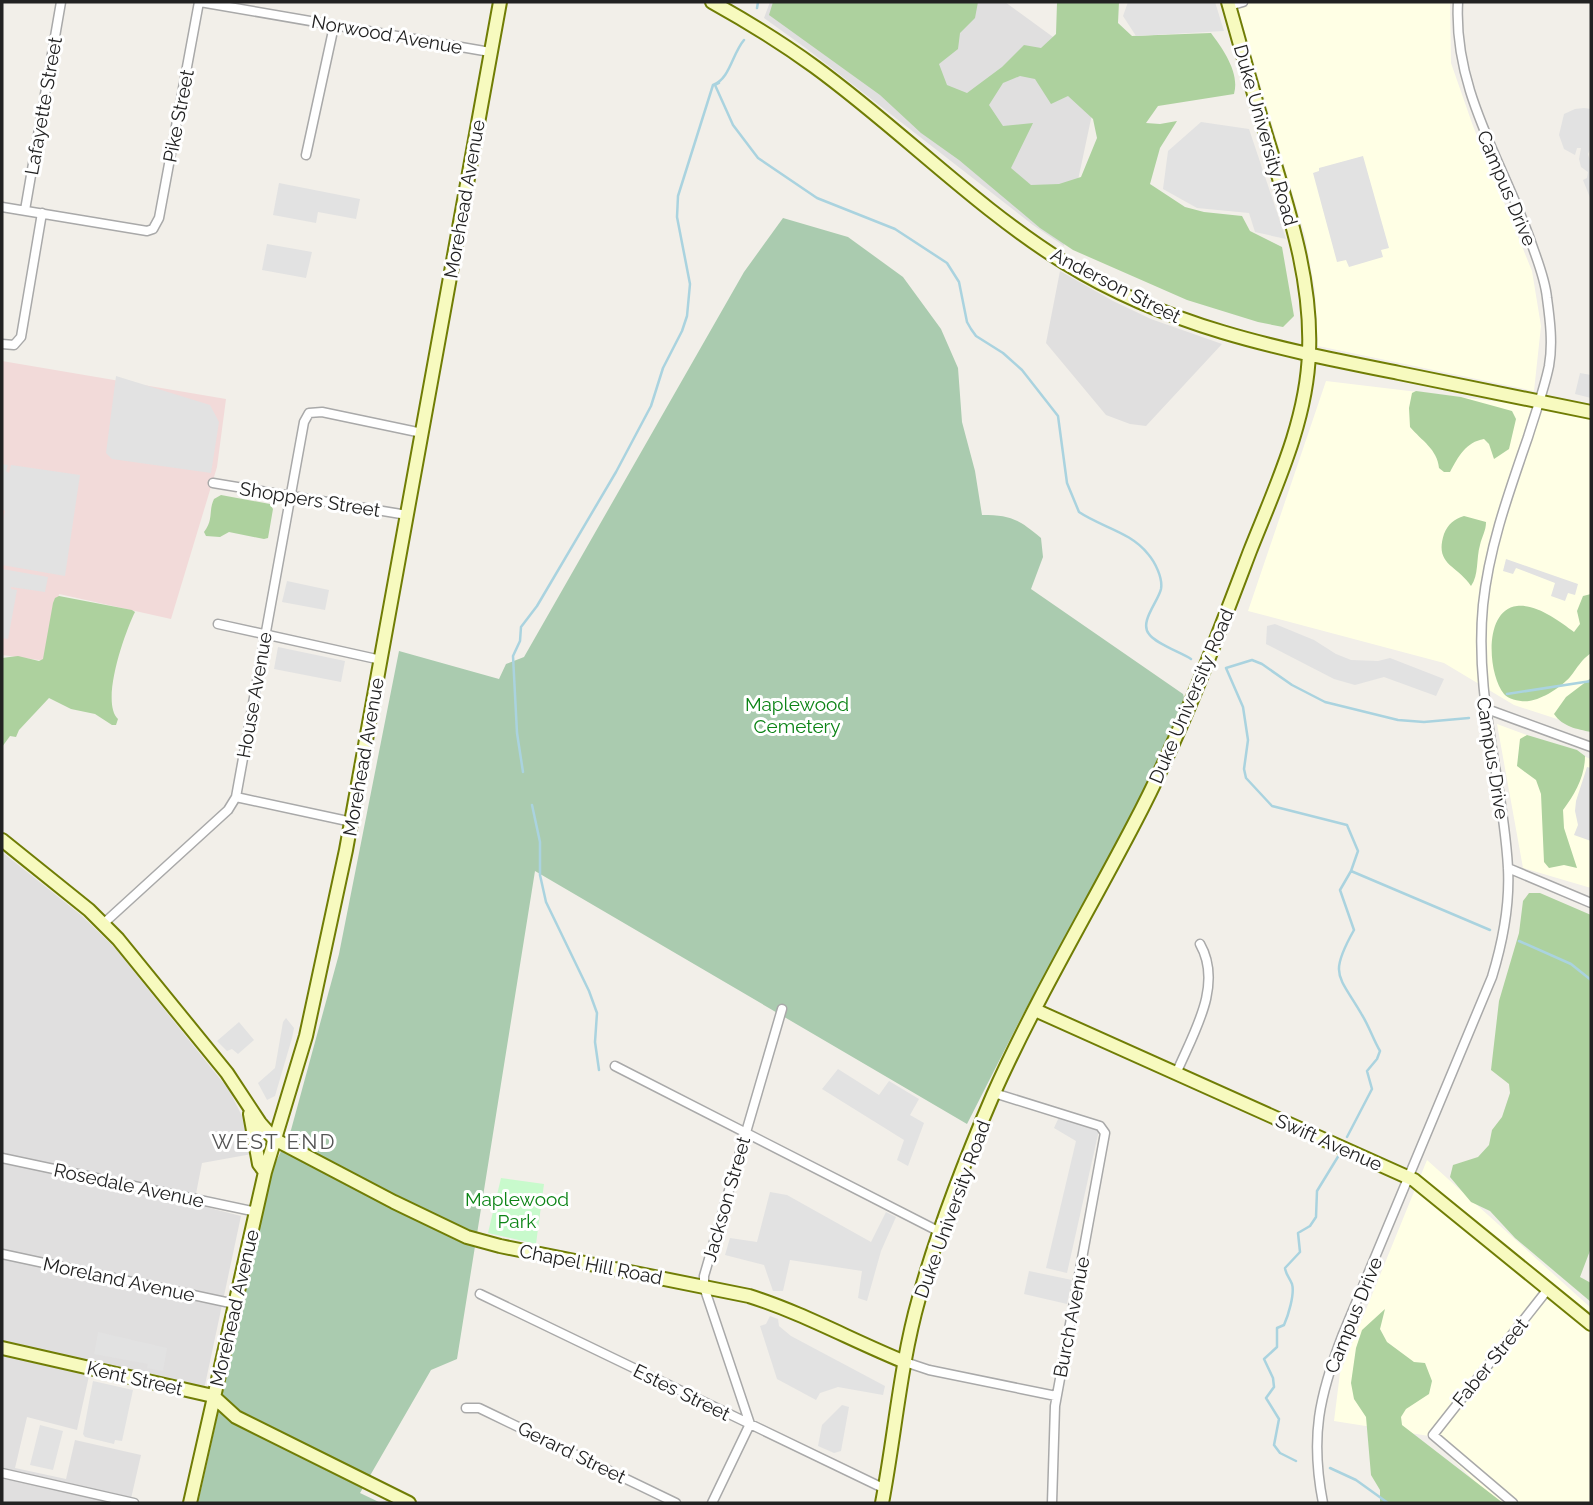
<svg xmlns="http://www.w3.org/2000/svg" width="1593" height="1505" viewBox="0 0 1593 1505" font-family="Raleway,sans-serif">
	<rect width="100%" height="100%" fill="#f2efe9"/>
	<path fill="#e0dfdf" d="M770,2H1005L1101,72L1064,246L1033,225L807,49L764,18Z
		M1060,271L1113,301L1151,319L1222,344L1146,426L1130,424L1106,415L1046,343Z
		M2,852L81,915L115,948L229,1090L245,1122L252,1154L202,1163L194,1204L241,1216L205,1385L200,1400L89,1376L77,1430L27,1417L15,1468L66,1479L75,1440L141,1455L130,1503H2Z"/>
	<path fill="#f2dad9" d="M2,361L226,399L217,467L171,619L59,594L46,661L2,655Z"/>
	<path fill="#ffffe5" d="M1236,2H1450L1451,63L1473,126L1532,271L1541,326L1534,391L1318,346L1315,290L1305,236Z
		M1326,381L1551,408L1591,416V730L1514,705L1444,663L1248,611Z
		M1497,724L1591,759V888L1523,868Z
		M1427,1160L1591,1308V1503H1497L1429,1436L1334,1421L1340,1373Z"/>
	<path fill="#add19e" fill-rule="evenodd" d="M773,2H978L975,18L960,33L958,49L939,64L947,85L967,93L1002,67L1024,45L1041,48L1056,34L1057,3L1046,2H1119L1118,23L1132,36L1211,33C1223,49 1240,73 1234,94L1158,106L1146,123L1160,124L1177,121L1160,148L1150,184L1185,207L1204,212L1242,216L1250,231L1282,247L1294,316L1283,327L1258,322L1187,300L1073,250L1040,228L959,160L921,133L880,95L769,15ZM1020,76L1035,79L1051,104L1068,96L1093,119L1097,138L1081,177L1059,184L1031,185L1011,168L1033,123L1003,126L989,105L1003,83Z
		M1416,391L1461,397L1512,411L1516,419L1509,449L1494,459L1489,444L1484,439C1466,442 1458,457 1450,472H1444L1439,468C1437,449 1422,441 1410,427L1409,408L1412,393Z
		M221,495L270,504L273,509L268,538L264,539L229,532L220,537L206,536L204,532C214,519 208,512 214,499Z
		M1464,516L1486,522C1486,531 1482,536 1480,545C1476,559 1479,575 1471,586C1457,565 1434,565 1444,534C1448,524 1454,519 1464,516Z
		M1591,594V653C1581,660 1578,667 1570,677C1561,687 1543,699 1529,701C1522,702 1509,700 1504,694C1488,675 1483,610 1517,606C1537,604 1559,621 1574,632L1580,624L1577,611L1583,596Z
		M59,596L132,610L135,612C125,632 100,702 118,719L116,725H112L95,714L71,709L49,698L19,730L16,737L10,736L2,747V658L18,656L39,661L43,659L53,603L55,598Z
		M1591,678V732C1577,729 1563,727 1554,714L1566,697Z
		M1527,735L1577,750L1585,756C1585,776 1575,794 1563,810L1564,828L1577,868L1564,865L1549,868L1544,862L1541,794L1536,780L1517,766L1520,739Z
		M1529,893H1540L1591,915V1248L1580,1277L1591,1283V1302L1515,1238L1490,1211L1471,1202L1450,1177L1453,1165L1478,1157L1489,1145L1492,1130L1502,1117L1510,1093L1509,1084L1491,1070L1499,1001L1519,933L1523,901Z
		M1385,1309L1380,1329L1387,1342L1414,1362L1425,1363L1432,1381L1429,1394L1406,1409L1401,1417L1402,1425L1503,1503H1380V1490L1371,1475L1366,1417L1354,1399L1351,1383L1356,1348L1362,1330Z"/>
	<path fill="#aacbaf" d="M783,218L848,237L903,277L941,329L958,368L962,422L975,471L982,515C1011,515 1018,519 1041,538L1043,557L1031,589L1183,694L1185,701L1131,820L1022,1016L967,1124L535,871L457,1359L431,1370L360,1493L381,1503H198L273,1168L291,1130L339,954L399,651L499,679L506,664L524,657L744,272Z"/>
	<path fill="#c8facc" d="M501,1178L544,1184L536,1244L488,1233Z"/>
	<path fill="#e2e2e2" d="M1128,2H1215L1224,31L1136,36L1123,16Z
		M1584,108L1591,109V147L1588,154L1591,164V200L1583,180L1587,178L1588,172L1581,167L1579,159L1581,148H1577L1575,155L1564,149L1559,135L1564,114L1575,109Z
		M1201,122L1249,129L1286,239L1255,232L1249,213L1197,208L1163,189L1168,151Z
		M1363,156L1389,248L1381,250L1383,257L1349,267L1346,260L1337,262L1313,173L1319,171V168Z
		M279,183L360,199L356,219L318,212L316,223L273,215Z
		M267,244L312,252L306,278L262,270Z
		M1580,373L1591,375V398L1575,394Z
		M116,376L210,405L219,422L211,473L112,459L106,453Z
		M2,464L8,465L6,471L9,473L11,465L80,475L65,576L2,565V523L5,511L2,509Z
		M1506,559L1578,584L1575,595L1568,593L1565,601L1551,596L1555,583L1516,568L1513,574L1503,571Z
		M2,569L48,577L45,592L11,587V589L17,590L8,639L2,638Z
		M287,581L329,590L325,610L282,602Z
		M1275,624L1314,640L1336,654L1351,660L1378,661L1390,658L1444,679L1436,696L1384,677L1355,685L1334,679L1266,644L1267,626Z
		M278,647L345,661L341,682L274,669Z
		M1587,767L1591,768V841L1574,835L1578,825L1575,811L1576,801Z
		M286,1018L294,1028L292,1038L275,1096L267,1100L258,1083L275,1068L283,1022Z
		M239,1022L254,1040L238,1054L232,1049L227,1051L217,1041Z
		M838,1069L879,1095L889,1081L919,1099L910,1115L924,1123L908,1166L897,1160L904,1140L822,1089Z
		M1059,1117L1099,1130L1067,1273L1046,1268L1076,1141L1054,1128Z
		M770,1192L787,1195L871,1242L886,1212L896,1217L881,1251L867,1301L858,1298L862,1271L790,1260L783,1291H773L764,1265L725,1255L730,1238L757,1242Z
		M1029,1271L1072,1280L1067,1304L1024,1294Z
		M770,1316L778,1319L779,1326L791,1336L885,1386L883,1395L838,1387L820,1393L816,1400L777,1379L760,1326L766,1324Z
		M98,1332L167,1348L163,1371L147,1368L148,1364L94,1354Z
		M93,1381L133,1390L122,1441L115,1440L114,1444L85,1437L83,1434Z
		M842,1405L849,1407L841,1451L834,1453L818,1446L822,1425Z
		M40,1425L63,1431L53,1470L30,1465Z"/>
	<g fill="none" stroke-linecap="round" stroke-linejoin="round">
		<path stroke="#aad3df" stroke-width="2.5" d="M757,8L758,2
			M719,83L715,85L733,125L758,158L817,198L895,229L947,263L959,282L967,322L971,329L976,336L1003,353L1022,370L1058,416L1067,483L1079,512C1101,527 1131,532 1148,554C1155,562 1163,578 1161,589C1158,602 1139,622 1149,634C1156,644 1180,652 1191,659
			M1507,694L1591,681
			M1469,718L1424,722L1398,720L1325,702L1292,685L1262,664L1252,660L1226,668L1243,707L1248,740L1244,769L1246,778L1272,806L1347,825L1358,851L1351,871L1490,930
			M523,772L517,733L513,656L520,641L521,627L537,606L616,472L651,406L663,368L682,331L687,316L690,284L677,217L678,196L713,85C730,79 732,54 744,40
			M532,805L540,842V875L546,902L589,991L597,1013L595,1042L599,1070
			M1519,941L1571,964L1591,980
			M1347,1137L1372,1089L1367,1071L1377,1059L1380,1051C1373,1039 1369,1026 1362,1015C1339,975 1328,976 1354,930L1340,890L1351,871
			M1296,1461L1280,1453L1274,1445L1279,1419L1266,1398L1274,1387L1273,1378L1264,1359L1277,1347V1328L1284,1325C1288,1316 1295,1294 1292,1284C1289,1277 1286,1275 1285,1268L1300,1252L1298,1233L1310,1226L1316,1217L1317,1191L1339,1155
			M1330,1468L1356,1480L1388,1503"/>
		<g stroke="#a9a9a9" stroke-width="11">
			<path id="street" d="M200,2L490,52
				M1229,6L1243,2
				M306,155L334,26
				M2,207L147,231L153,229L159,218L199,2
				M25,210L61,2
				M2,344L14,345L21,337L42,213
				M213,483L407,515
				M218,624L381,660
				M1484,708L1591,747
				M236,797L352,822
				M1508,868L1591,903
				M103,924L228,810L236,797L304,422L309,413L322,412L422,433
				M615,1066L940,1232
				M1176,1074C1192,1035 1224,986 1200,944
				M994,1093L1100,1126L1105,1133L1055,1406L1052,1503
				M2,1158L257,1212
				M2,1254L235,1304
				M480,1294L885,1489
				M905,1362L929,1370L1056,1396
				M466,1408H479L676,1503
				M2,1473L134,1503
				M712,1503L750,1424L704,1287V1276L782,1009
				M1323,1503C1310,1437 1319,1396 1343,1334L1492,977C1503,941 1510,905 1508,868C1503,777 1474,698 1483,605C1489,547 1509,492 1528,437C1535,414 1544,390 1549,366C1553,344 1550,320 1547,298C1545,278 1537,260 1531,242C1503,162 1453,90 1458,2
				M1513,1503L1433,1435L1548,1289"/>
		</g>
		<g stroke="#707d05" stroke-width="16">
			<path id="secondary" d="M712,2C748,22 782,43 815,67C900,129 975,207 1065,263C1170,328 1280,349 1399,373C1463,386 1527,399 1591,412
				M2,840L89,910L118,939L227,1073L260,1123L274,1139L394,1202L467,1237L500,1246L749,1296C803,1313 853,1341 905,1362
				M1035,1010L1414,1180L1591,1324
				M250,1114L259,1164L265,1172
				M2,1348L213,1396L236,1417L409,1503
				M190,1503L265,1172L306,1036L346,850L500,2
				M882,1503C895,1435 900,1365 919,1298C938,1229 965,1160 993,1095C1035,1001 1087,914 1134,824C1180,737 1215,643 1250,551C1275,488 1307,421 1309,352C1312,282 1290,215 1270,148C1255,100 1242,51 1228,2"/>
		</g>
		<use href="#street" stroke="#fff" stroke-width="8"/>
		<use href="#secondary" stroke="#f7fabf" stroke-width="12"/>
	</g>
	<g text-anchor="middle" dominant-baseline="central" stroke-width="6" stroke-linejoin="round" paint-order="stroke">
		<g font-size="19" fill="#222" stroke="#fff">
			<text transform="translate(387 34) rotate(10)">Norwood Avenue</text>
			<text transform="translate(43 106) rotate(-80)">Lafayette Street</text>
			<text transform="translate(178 116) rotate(-79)">Pike Street</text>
			<text transform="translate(1266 135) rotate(74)">Duke University Road</text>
			<text transform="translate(1507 188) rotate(67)">Campus Drive</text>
			<text transform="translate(464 199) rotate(-80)">Morehead Avenue</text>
			<text transform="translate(1116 285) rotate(27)">Anderson Street</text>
			<text transform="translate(310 499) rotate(9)">Shoppers Street</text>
			<text transform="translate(254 695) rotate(-80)">House Avenue</text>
			<text transform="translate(1191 696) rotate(-67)">Duke University Road</text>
			<text transform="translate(363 757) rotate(-80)">Morehead Avenue</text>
			<text transform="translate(1493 758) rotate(81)">Campus Drive</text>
			<text transform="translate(1329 1142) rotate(24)">Swift Avenue</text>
			<text transform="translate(129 1185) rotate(12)">Rosedale Avenue</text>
			<text transform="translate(726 1199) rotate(-74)">Jackson Street</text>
			<text transform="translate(952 1209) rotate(-70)">Duke University Road</text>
			<text transform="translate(591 1264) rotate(11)">Chapel Hill Road</text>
			<text transform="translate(119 1279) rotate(12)">Moreland Avenue</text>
			<text transform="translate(234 1308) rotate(-77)">Morehead Avenue</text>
			<text transform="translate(1353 1315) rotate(-68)">Campus Drive</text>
			<text transform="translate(1071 1317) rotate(-79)">Burch Avenue</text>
			<text transform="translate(1490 1362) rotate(-51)">Faber Street</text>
			<text transform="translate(135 1378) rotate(13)">Kent Street</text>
			<text transform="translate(682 1392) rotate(26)">Estes Street</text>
			<text transform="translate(572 1452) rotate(26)">Gerard Street</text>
		</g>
		<g font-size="19" fill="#0c8416" stroke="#fff">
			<text x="797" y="704">Maplewood<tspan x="797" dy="22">Cemetery</tspan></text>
			<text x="517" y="1199">Maplewood<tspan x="517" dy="22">Park</tspan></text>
		</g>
		<g font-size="21" letter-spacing="2" fill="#555" stroke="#fff">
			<text x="274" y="1141">WEST END</text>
		</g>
	</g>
	<rect width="1593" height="1505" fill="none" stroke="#222222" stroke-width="7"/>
</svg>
